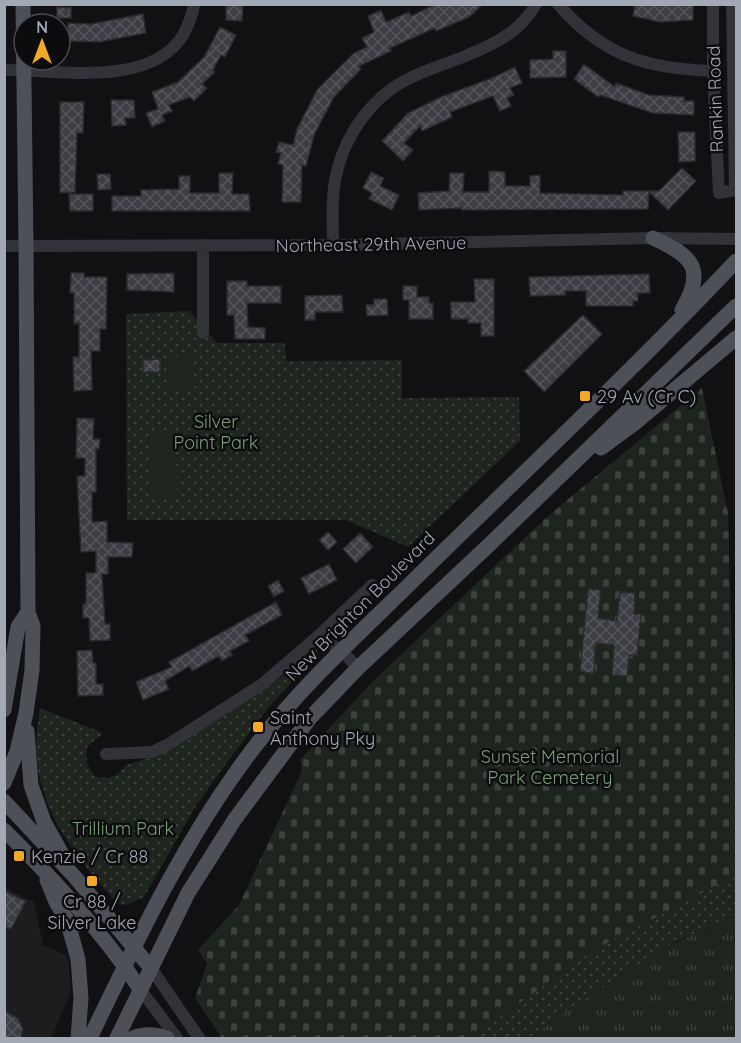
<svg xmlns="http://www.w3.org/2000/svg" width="741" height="1043" viewBox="0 0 741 1043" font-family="Quicksand,sans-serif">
	<defs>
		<pattern id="grass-tufts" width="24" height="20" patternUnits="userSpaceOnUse" patternTransform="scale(1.5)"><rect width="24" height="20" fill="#1d251e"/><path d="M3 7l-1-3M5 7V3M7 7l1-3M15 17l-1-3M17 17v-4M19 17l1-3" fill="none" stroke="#3b423c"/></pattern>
		<pattern id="cemetery-stones" width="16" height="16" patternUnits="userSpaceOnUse" patternTransform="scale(1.5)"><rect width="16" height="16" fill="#1d251e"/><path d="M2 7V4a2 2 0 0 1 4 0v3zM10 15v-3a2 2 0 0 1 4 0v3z" fill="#3b423c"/></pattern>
		<pattern id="park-dots" width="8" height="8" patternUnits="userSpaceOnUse" patternTransform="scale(1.5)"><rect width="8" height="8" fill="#1d251e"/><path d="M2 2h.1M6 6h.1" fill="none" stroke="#3b423c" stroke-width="1.8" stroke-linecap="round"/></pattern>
		<pattern id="building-cross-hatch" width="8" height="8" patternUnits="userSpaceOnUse" patternTransform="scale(1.5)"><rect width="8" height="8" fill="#3d3e43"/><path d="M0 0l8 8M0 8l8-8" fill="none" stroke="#56575c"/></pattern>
	</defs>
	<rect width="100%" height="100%" fill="#111113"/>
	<path fill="#1d1d20" d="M4,887L34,902L43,945L68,956L71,992L51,1038H5Z"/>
	<path fill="url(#grass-tufts)" d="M736,915V1038H529L578,1003L668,946Z"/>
	<path fill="url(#cemetery-stones)" d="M702,388L728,513L736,792V875L591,952L471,1038H222L195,998L207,964L198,950L239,905L302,771L300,760L373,681L548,516Z"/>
	<path fill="url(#park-dots)" d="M189,311L217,343H285L286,361L402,360V398L519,397L520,441L408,547L346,520H127L126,314Z
		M312,649L317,650L318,654L268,708L222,769L194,809L144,897L126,905L117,903C77,858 38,812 36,749C36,736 38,721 40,708L103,733L87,747C85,759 87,767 96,777L108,778L118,774L126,765L162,754L236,708L282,676Z
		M736,875V915L671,944L578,1003L529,1038H471L591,952Z"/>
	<path fill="#1d251e" d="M193,356L195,387L169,389L167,358Z
		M175,432L178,497L152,498L149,434Z"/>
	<path fill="url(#building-cross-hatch)" stroke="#2b2b2f" stroke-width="1.5" d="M226,4H243L242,21L226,20Z
		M436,4H483L469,17L436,31L435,28L390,48L391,51L359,66L361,69L334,97L314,135L306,166L302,165L301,202H282L283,165L278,164L281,153L276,152L279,142L293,145L297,129L317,90L354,53L367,47L362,38L374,32L368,16L381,10L386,22L409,12L411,16Z
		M635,4H693V20L660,22L633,16Z
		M57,7L71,8V18H57Z
		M143,14L146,33L99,42L68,41V23L91,24Z
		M220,27L236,35L225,57L221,55L213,70L215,72L202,84L207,88L194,101L190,97L169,105L172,111L162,115L165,121L152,127L146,113L158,109L152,92L178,82L204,57Z
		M553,51H566V77L530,78V60L553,59Z
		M584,64L615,87L616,83L649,95L684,97V101H694V115L653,113L600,95L598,97L574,79Z
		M515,67L522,83L510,88L514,95L507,98L511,106L500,111L493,96L450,112L452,117L422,131L420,126L404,143L413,150L403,161L382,141L408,113L441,97L492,78Z
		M111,100H134L135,118H125L126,125L112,126Z
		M60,102H84L83,133H77L75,192L60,193Z
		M678,132H695V161L679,162Z
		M682,168L696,181L668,210L649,192L648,209L462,210V208L419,210L418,193L449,191L450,173H464L463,192H489V171L505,172V186H530V176L540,175V193L623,195V191H659Z
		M371,172L384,178L380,186L399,195L392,210L369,199L372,193L363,188Z
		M219,173H233L232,194H249L250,211H112V196H141V190L179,189V176H190V193H219Z
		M97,174H110L111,189L98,190Z
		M69,194H93V211H70Z
		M71,273H84V277H107L106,329H100V351H91L92,390L74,391L73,357H79V323L74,324V293H70Z
		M174,273V292L127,290V274Z
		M649,274L650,293H638V301H633V306H586V291H565L566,295L530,296L529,277Z
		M474,279H494V336H481V323H468V319H451V302H475Z
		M227,281H247V286H281V303H247L248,327L265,328V339H235L234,315H227Z
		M403,286H417V297H429V303H433V319H409V300H403Z
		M342,295L343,312H315V320H305V296Z
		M374,299H387L388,315L367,316L366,305H374Z
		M583,315L602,334L544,392L524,371Z
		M160,359V372H143V360Z
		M77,418L94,419L93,439H100L99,449H96V492H92V522L107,521V542L133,543L132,557H108V574H102L105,624H110V640L90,641L89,618H83V604H86V573H96V551L81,552L77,476H85V458H76Z
		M328,532L337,542L328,550L319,540Z
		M360,533L373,547L356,563L343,549Z
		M329,564L337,580L309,594L301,578Z
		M278,580L284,591L274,597L268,586Z
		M588,589L601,590L598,618L617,621L620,592L635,593L634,614H641L637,655H629L627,676L612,675L614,645L595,643L594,674L580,671Z
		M276,602L282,615L245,635L249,641L230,651L232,655L222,661L219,656L192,671L189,666L165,681L169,689L143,700L136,682L172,667L169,662Z
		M92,650L93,663H96V684H103V695L78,696L77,651Z
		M4,891L26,901L11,929L4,926Z
		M4,1011L18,1018L23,1029L21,1038H4Z"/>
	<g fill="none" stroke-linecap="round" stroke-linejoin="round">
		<path stroke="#323338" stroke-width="12" d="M558,4C603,56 647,69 713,71
			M713,4V71L719,193L736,190
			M732,4L735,190
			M4,70C58,70 151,88 183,35C188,25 193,15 194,4
			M333,245C333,224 331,201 335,181C342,139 370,98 408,79C425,70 445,64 463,57C492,45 520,33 536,4
			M4,246L333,245L653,238L736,239
			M203,333V245
			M317,637L341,650L358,668
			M106,754L152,752L167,745L261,685L317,637L372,585
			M151,968L199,1038
			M140,989L177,1038"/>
		<path stroke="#4e5057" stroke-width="15" d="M653,238C693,256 706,269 682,310
			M601,448L635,423L736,338
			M4,710L18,627L28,612
			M27,731L31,785L44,822L63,856
			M4,783L17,751L26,713L32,670L33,626L28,612L26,246L23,4
			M4,801L74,876L151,968
			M4,830C53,879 102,931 140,989
			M47,880L56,902L67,920L78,959L81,998L78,1038
			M90,1038C138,938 185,838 253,749C302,685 362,631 420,574C526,470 634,369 736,261
			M117,1038L188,893L235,819L310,718L358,668L489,545L736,306
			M133,1038C145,1033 155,1034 167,1038"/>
	</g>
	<g fill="#f4a828" stroke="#0c0c0e" stroke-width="2">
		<rect x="579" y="390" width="12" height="12" rx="3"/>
		<rect x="252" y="721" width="12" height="12" rx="3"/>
		<rect x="13" y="850" width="12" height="12" rx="3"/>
		<rect x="86" y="875" width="12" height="12" rx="3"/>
	</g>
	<g text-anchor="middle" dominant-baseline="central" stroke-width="5" stroke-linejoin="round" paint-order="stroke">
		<g font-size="18" fill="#a2a8b4" stroke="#0c0c0e">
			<text transform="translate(715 99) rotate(-92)">Rankin Road</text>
			<text transform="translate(371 244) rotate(-1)">Northeast 29th Avenue</text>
			<text transform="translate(360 606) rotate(-45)">New Brighton Boulevard</text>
		</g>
		<g font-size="18" fill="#a2a8b4" stroke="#0c0c0e" text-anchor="start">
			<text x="597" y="396">29 Av (Cr C)</text>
			<text x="270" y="717">Saint<tspan x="270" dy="21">Anthony Pky</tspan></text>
			<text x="31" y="856">Kenzie / Cr 88</text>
			<text x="92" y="901" text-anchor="middle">Cr 88 /<tspan x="92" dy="21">Silver Lake</tspan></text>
		</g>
		<g font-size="18" fill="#799f7a" stroke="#0c0c0e">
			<text x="216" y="421">Silver<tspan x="216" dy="21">Point Park</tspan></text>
			<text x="550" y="756">Sunset Memorial<tspan x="550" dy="21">Park Cemetery</tspan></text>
			<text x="123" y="828">Trillium Park</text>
		</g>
	</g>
	<rect width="741" height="1043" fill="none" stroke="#a2a8b4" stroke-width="12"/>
	<g transform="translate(42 42)"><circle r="28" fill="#0c0c0e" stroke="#484a50" stroke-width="1.5"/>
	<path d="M0-4.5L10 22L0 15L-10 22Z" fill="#f4a828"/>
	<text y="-9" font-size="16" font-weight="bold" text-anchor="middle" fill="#a2a8b4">N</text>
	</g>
</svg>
